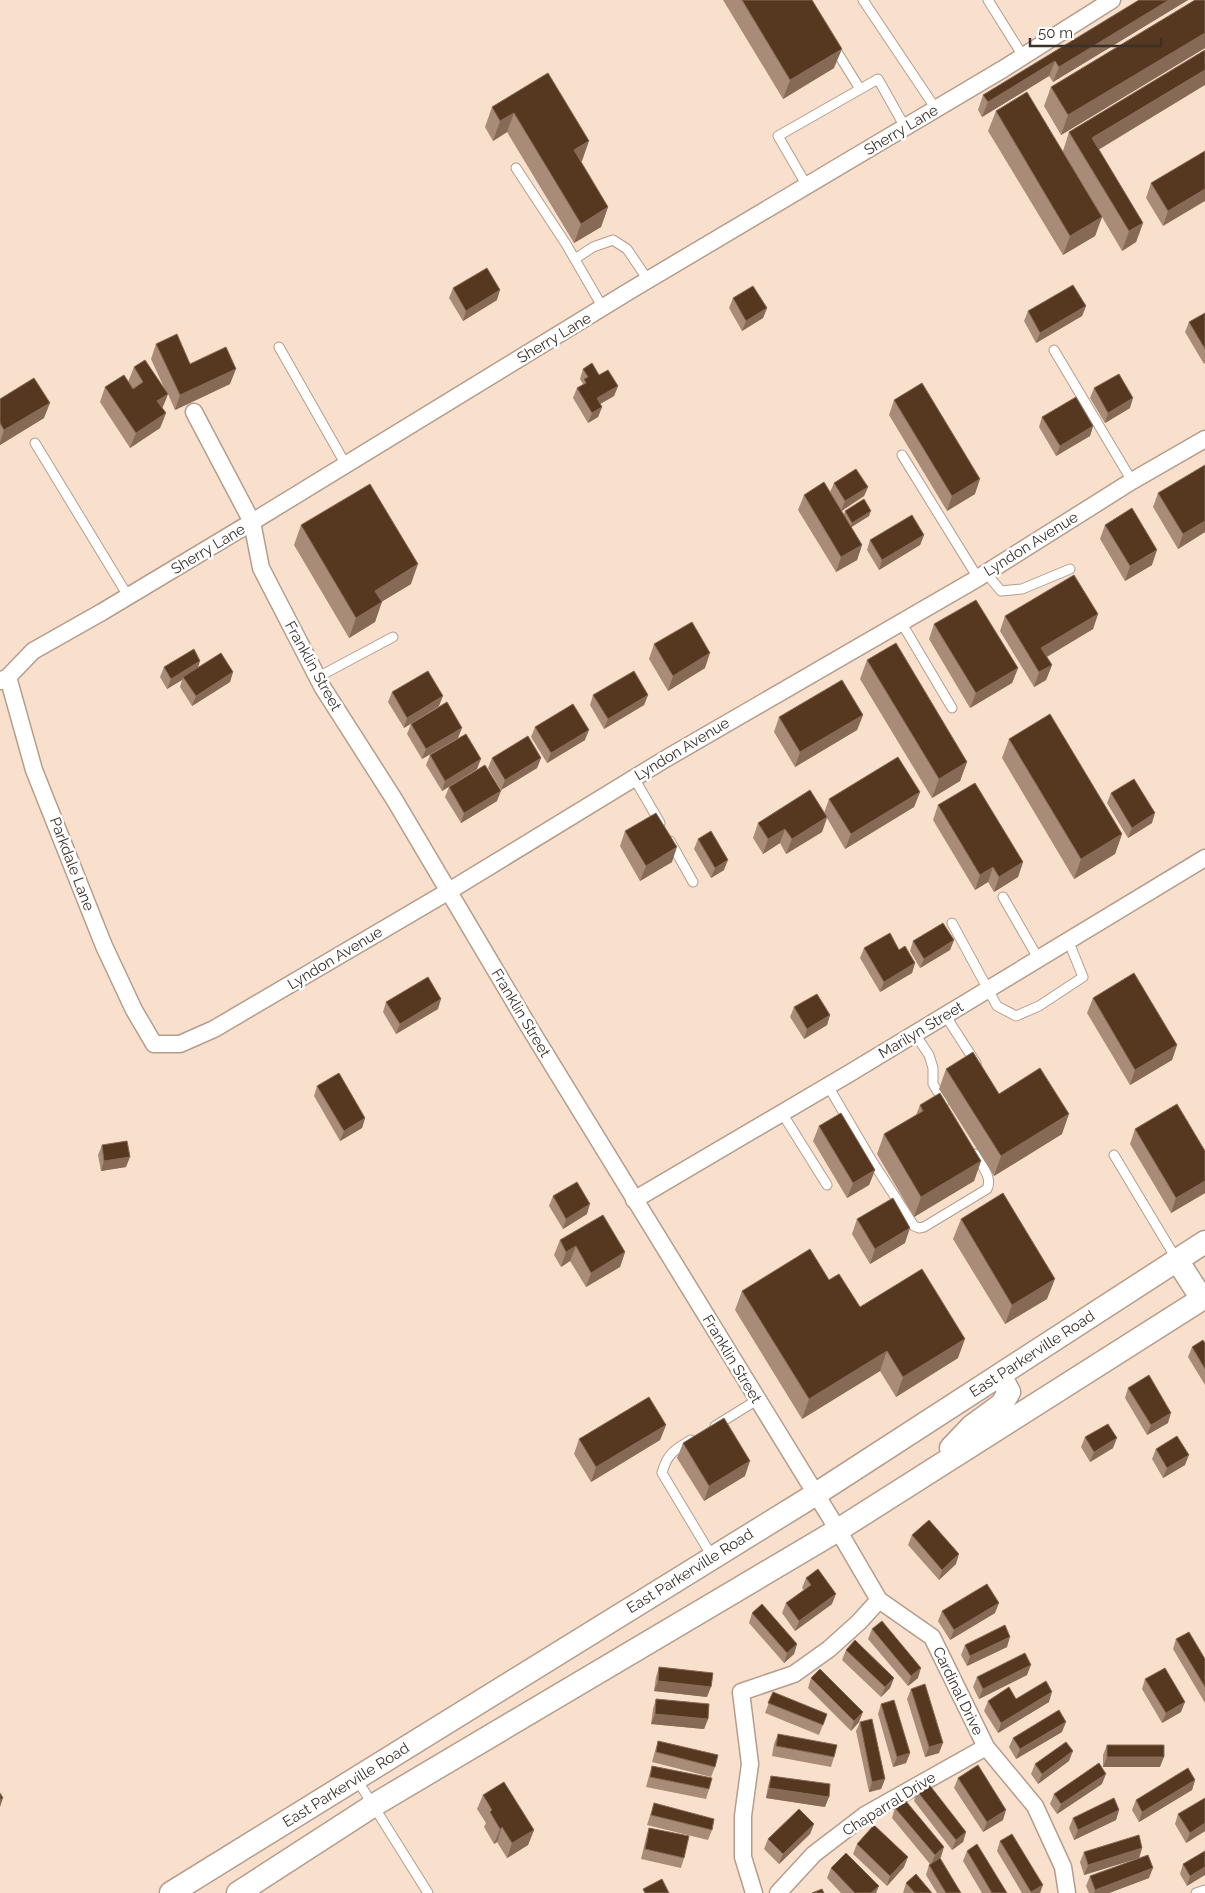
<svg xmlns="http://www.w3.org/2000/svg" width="1205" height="1893" viewBox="0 0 1205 1893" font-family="Raleway,sans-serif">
	<rect width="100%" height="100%" fill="#f9e0cd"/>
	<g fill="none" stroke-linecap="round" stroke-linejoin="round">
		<g stroke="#b59d8c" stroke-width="11">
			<path id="lane" d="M863,0L936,109
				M988,0L1023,56
				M834,47L860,89
				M516,168L566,244L603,308
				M807,186L778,136L878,79L905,127
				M575,259L593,247L613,240L627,249L648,280
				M279,347L346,465
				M1054,350L1132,481
				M35,443L128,596
				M902,455L978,578
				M987,572L991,579L1001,591L1022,589L1070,569
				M901,622L952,708
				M318,677L393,637
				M634,778L660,823
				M670,841L693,882
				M1003,897L1038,958
				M952,923L997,1006L1016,1016L1039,1006L1083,977L1068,940
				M945,1015L976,1063
				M915,1034L929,1055L933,1068V1084L944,1102
				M828,1086L872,1161L914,1226L919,1228L924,1227L987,1189C993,1177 981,1165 975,1154
				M782,1113L827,1185
				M1114,1155L1177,1260
				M715,1426L757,1400
				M691,1440C674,1450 667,1454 662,1473L713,1558
				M356,1778L428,1893
				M1196,1893L1205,1890"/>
		</g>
		<g stroke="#b59d8c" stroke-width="19">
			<path id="street" d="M194,412L252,522L261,568L323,688L394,799L529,1027L838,1530L879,1600
				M8,677L34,770L104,946L134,1010L154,1044H180L214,1029L449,891L667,758L978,578L1132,481L1205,439
				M0,681L8,677L33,651L102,612L252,522L631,290L1003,69L1112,0
				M634,1200L850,1073L1205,858
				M754,1893L743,1857V1816L750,1764L741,1692L794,1674L829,1649L859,1622L879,1600L932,1637L986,1747L1035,1806L1063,1867L1067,1893
				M778,1893L814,1854L865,1815L986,1747"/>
		</g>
		<g stroke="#b59d8c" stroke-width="25">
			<path id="secondary" d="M1177,1260L1202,1299
				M951,1448L972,1426L1002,1404L1009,1392L1000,1375
				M171,1893L816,1494L1205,1242
				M238,1893L374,1805L838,1530L1205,1297"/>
		</g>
		<use href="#lane" stroke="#fff" stroke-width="9"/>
		<use href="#street" stroke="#fff" stroke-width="16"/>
		<use href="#secondary" stroke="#fff" stroke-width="22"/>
	</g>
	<path fill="#a88c77" d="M723,0H812L834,68L783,99Z
		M1139,0H1188L1053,82L1049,76L982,117L978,110L983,95Z
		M1205,1V48L1061,135L1044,106L1051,87Z
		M548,73L582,161L581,162L608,207L601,227L574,243L507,132L493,141L485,127L492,107Z
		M996,111L1063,151L1069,132L1099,150L1143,223L1136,242L1122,251L1102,217L1095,236L1063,255L988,131Z
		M1205,151L1163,226L1146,198L1151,183Z
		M453,288L497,300L463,321L449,298Z
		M733,298L767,308L763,318L742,331L729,308Z
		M1086,306L1082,316L1036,343L1024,321L1028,311Z
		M1205,313V363L1204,364L1185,332L1189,322Z
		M156,344L190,364L230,384L175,410L168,394L162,408L166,413L160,428L130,448L100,402L105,387L128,382L134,367L166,392L151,359Z
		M583,369L599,375L618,386L614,396L600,404L602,407L598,417L588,423L573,398L577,388L582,385L583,384L580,379Z
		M1094,388L1130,408L1105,423L1090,398Z
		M0,399L44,418L0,445Z
		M894,400L975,494L947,511L889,415Z
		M1042,417L1093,426L1090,436L1056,456L1039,427Z
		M834,483L868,487L864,496L842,511L844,514L845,511L869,516L851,527L862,545L857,560L836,572L798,510L804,495L830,492Z
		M1158,493L1205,532L1178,549L1153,507Z
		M301,525L411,584L381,602L375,622L349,638L294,545Z
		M1105,525L1152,565L1125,581L1100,539Z
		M924,535L920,545L879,570L867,550L870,540Z
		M1098,614L1093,629L1047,657L1052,665L1046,680L1034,687L1000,631L1005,616Z
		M934,624L1018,668L1012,683L970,708L929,639Z
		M654,644L705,668L668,691L649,659Z
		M867,660L967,762L960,781L932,798L860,679Z
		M164,667H198L233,672L230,682L192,706L180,687L182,680L167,689L160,677Z
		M392,692L439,706L404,728L388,702Z
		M593,695H648L644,705L604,729L590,705Z
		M863,715L857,730L795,767L774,732L779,717Z
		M411,724L458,738L422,759L407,734Z
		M535,727L585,740L547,763L531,737Z
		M1009,739L1122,834L1115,854L1074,879L1002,758Z
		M430,755L477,769L442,791L426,765Z
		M492,758H541L537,768L501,790L488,768Z
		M449,787L497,801L461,823L445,797Z
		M920,792L914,807L845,849L827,818L822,832L786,854L780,843L763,854L753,838L758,823L824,813L829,799Z
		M1111,793L1152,823L1128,838L1107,803Z
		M938,805L1023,862L1018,877L994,892L988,882L975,890L933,820Z
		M625,831L672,862L640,881L620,846Z
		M698,839L724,870L711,878L694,849Z
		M954,940L950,950L920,968L910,951L913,941Z
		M864,948L899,950L915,963L912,973L880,992L860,958Z
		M1093,998L1177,1045L1172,1060L1130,1085L1087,1013Z
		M386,1002L438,1009L396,1034L383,1012Z
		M794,1007L830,1015L827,1025L804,1039L790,1017Z
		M946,1069L999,1094L1062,1134L994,1176L939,1089Z
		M317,1086L365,1118L362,1128L340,1141L314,1096Z
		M920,1105L981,1161L974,1181L914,1217L877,1154L884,1134L916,1115Z
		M819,1126L875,1170L869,1185L847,1198L813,1141Z
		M1135,1129L1205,1151V1193L1171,1213L1130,1144Z
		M102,1145L126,1167L101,1171L98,1155Z
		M553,1196L587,1214L563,1229L549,1206Z
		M857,1219L905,1243L870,1264L852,1234Z
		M961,1219L1047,1299L1005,1324L953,1239Z
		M560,1240L625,1252L620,1267L586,1287L570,1261L561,1267L554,1255Z
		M829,1280L860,1307L958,1358L896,1397L880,1371L802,1419L735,1310L742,1291Z
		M1205,1343V1385L1188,1357L1192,1347Z
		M1128,1388L1168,1423L1147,1435L1125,1398Z
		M666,1425L660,1440L591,1482L574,1454L579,1439Z
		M1085,1437L1113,1448L1090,1462L1081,1447Z
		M683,1443L745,1476L704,1501L677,1458Z
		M1156,1449L1185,1465L1163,1478L1152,1459Z
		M912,1535L956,1564L939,1580L908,1545Z
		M806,1578L832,1604L795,1631L782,1613L786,1603L804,1590L802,1588Z
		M942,1611L995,1613L950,1640L938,1621Z
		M752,1613L797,1644L794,1654L784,1663L749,1623Z
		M872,1629L918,1678L908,1686L868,1639Z
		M1176,1639L1205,1659V1703L1173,1649Z
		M965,1645L1007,1647L967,1666L961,1655Z
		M846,1650L894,1678L890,1688L881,1697L842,1660Z
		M659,1667L707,1697L654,1691L656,1677Z
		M1027,1675L979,1699L973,1687L977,1677Z
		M811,1678L859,1722L851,1731L808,1688Z
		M1145,1679L1181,1712L1162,1723L1142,1689Z
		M911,1689L939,1753L925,1757L907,1699Z
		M773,1692L827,1714L819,1735L765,1713Z
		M656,1699L708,1719L704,1729L651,1724L653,1709Z
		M1016,1699L1049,1702L998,1733L984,1711L988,1701Z
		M881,1704L910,1753L906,1763L893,1767L878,1714Z
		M860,1722L885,1779L881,1789L869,1792L856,1731Z
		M1062,1732L1016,1759L1009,1747L1013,1738Z
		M778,1734L834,1757L831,1767L772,1756L774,1744Z
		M658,1741L715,1767L711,1777L652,1762L655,1751Z
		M1107,1745L1160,1767H1103V1755Z
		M1069,1761L1038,1784L1031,1774L1035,1764Z
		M652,1766L709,1789L706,1799L646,1787L649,1776Z
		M771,1776L825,1807L766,1798L768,1786Z
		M958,1778L1003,1820L983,1832L954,1788Z
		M1195,1780L1192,1790L1139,1822L1132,1810L1136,1800Z
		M1102,1784L1057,1814L1050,1804L1054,1794Z
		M917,1791L966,1832L963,1842L952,1850L914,1801Z
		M483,1795L534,1830L528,1845L507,1858L497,1842L494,1844L484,1827L486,1823L477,1809Z
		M1205,1798V1831L1186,1843L1175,1824L1178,1814Z
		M654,1803L712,1830L708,1840L647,1825Z
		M895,1808L941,1857L938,1860L961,1893H937L926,1875L929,1865L930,1864L892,1818Z
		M1119,1810L1116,1820L1074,1840L1069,1828L1073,1818Z
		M814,1824L810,1834L779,1864L764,1849L768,1839Z
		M649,1828L684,1858L681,1868L641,1859L646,1838Z
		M1000,1841L1040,1893H1022L997,1851Z
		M857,1844L904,1867L887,1886L853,1854Z
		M1142,1848L1139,1858L1084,1875L1080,1862L1084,1852Z
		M967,1851L1007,1893H982L963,1861Z
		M1205,1851L1187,1886L1180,1874L1183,1864Z
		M831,1868L876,1893H841L827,1878Z
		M1090,1876L1149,1878L1109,1893H1089L1086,1886Z
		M906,1883L932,1893H903Z"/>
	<path fill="#876a55" d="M1169,0H1188L1053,82L1059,67Z
		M1205,33V48L1061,135L1068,115Z
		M842,49L834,68L783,99L790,80Z
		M1055,61L1049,76L982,117L988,102Z
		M1205,70V85L1085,158L1092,138Z
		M514,113L507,132L493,141L500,121Z
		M589,141L582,161L567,170L574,150Z
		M1205,189V201L1163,226L1168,211Z
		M608,207L601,227L574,243L581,224Z
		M1102,217L1095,236L1063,255L1070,236Z
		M1143,223L1136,242L1122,251L1129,231Z
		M500,290L497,300L463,321L466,311Z
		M1086,306L1082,316L1036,343L1040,333Z
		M767,308L763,318L742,331L746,321Z
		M236,369L230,384L175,410L180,395Z
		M618,386L614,396L593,408L597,398Z
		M168,394L162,409L157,401Z
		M1133,398L1130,408L1105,423L1108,413Z
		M50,403L44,418L0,445V443L4,430Z
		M602,407L598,417L588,423L592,413Z
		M166,413L160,428L130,448L136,433Z
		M1093,426L1090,436L1056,456L1060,446Z
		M980,479L975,494L947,511L952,496Z
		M868,487L864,496L841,511L845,501Z
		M871,511L869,516L850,528L852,523Z
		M1205,521V532L1178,549L1183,534Z
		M924,535L920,545L879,570L882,560Z
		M862,545L857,560L836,572L841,557Z
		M1157,550L1152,565L1125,581L1130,566Z
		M418,564L411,584L368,610L375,591Z
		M382,602L375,622L349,638L356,618Z
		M1098,614L1093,629L1036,663L1041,648Z
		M710,653L705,668L668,691L673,676Z
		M200,661L197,671L183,677L182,680L167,689L171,679Z
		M1052,665L1046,680L1034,687L1039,672Z
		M1018,668L1012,683L970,708L976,693Z
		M233,672L230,682L192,706L196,696Z
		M648,695L644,705L604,729L608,719Z
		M443,696L439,706L404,728L407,718Z
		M863,715L857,730L795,767L800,752Z
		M462,728L458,738L422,759L426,749Z
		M589,730L585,740L547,763L551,753Z
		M541,758L537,768L501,790L505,780Z
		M481,759L477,769L442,791L445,781Z
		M967,762L960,781L932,798L939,779Z
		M501,791L497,801L461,823L464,813Z
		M920,792L914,807L845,849L851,834Z
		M1155,813L1152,823L1128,838L1132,828Z
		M827,817L822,832L786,854L792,839Z
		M785,829L780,843L763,854L768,839Z
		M1122,834L1115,854L1074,879L1081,859Z
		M677,847L672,862L640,881L646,866Z
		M728,860L724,870L711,878L715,868Z
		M1023,862L1018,877L994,892L999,877Z
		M993,867L988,882L975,890L980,875Z
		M954,940L950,950L920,968L924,959Z
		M915,963L912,973L880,992L884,982Z
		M441,999L438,1009L396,1034L400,1024Z
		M830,1015L827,1025L804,1039L807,1029Z
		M1177,1045L1172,1060L1130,1085L1135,1070Z
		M1069,1114L1062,1134L994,1176L1001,1156Z
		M365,1118L362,1128L340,1141L344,1131Z
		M130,1157L126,1167L101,1171L104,1161Z
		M981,1161L974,1181L914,1217L921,1197Z
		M875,1170L869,1185L847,1198L853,1183Z
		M1205,1181V1193L1171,1213L1176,1198Z
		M590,1204L587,1214L563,1229L566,1219Z
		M910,1228L905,1243L870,1264L875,1249Z
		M576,1246L570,1261L561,1267L566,1252Z
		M625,1252L620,1267L586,1287L591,1273Z
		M1055,1279L1047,1299L1005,1324L1012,1305Z
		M965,1339L958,1358L896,1397L903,1377Z
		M887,1351L880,1371L802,1419L809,1399Z
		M1171,1413L1168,1423L1147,1435L1151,1425Z
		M666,1425L660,1440L591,1482L596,1467Z
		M1117,1438L1113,1448L1090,1462L1094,1452Z
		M1189,1455L1185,1465L1163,1478L1167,1468Z
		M750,1461L745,1476L704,1501L709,1486Z
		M959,1554L956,1564L939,1580L942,1570Z
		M836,1594L832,1604L795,1631L799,1621Z
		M999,1603L995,1613L950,1640L954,1630Z
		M1010,1637L1007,1647L967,1666L970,1656Z
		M797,1644L794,1654L784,1663L787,1653Z
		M1031,1665L1027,1675L979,1699L983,1689Z
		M921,1668L918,1678L908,1686L911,1676Z
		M894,1678L890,1688L881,1697L885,1687Z
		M658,1681L711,1687L707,1697L654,1691Z
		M1052,1692L1049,1702L998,1733L1001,1723Z
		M1185,1702L1181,1712L1162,1723L1166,1713Z
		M863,1712L859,1722L851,1731L854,1721Z
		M655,1714L708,1719L704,1729L651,1724Z
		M1066,1722L1062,1732L1016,1759L1020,1749Z
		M943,1743L939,1753L925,1757L929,1747Z
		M1073,1751L1069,1761L1038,1784L1042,1774Z
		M910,1753L906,1763L893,1767L897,1757Z
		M1107,1757H1164L1160,1767H1103Z
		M1106,1774L1102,1784L1057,1814L1061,1804Z
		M885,1779L881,1789L869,1792L872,1782Z
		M1195,1780L1192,1790L1139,1822L1142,1812Z
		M769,1788L829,1797L825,1807L766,1798Z
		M3,1798L0,1807V1800Z
		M1006,1810L1003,1820L983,1832L987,1822Z
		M1119,1810L1116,1820L1074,1840L1078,1830Z
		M1205,1823V1831L1186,1843L1190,1833Z
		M814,1824L810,1834L779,1864L783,1854Z
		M502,1827L497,1842L494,1844L500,1829Z
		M534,1830L528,1845L507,1858L512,1843Z
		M966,1832L963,1842L952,1850L956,1840Z
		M944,1847L941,1857L931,1865L935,1855Z
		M1142,1848L1139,1858L1084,1875L1088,1865Z
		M908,1857L904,1867L887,1886L890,1876Z
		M1205,1867V1875L1187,1886L1190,1876Z
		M1153,1868L1149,1878L1109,1893H1094L1095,1890Z
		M1043,1885L1040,1893H1031V1892Z
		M879,1886L876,1893H871Z"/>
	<path fill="#563821" stroke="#876a55" d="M742,0H812L842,49L790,80Z
		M1139,0H1169L1059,67L1055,61L988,102L983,95Z
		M1195,0H1205V33L1068,115L1051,87Z
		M1205,50V70L1092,138L1143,223L1129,231L1069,132Z
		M548,73L589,141L574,150L608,207L581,224L514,113L500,121L492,107Z
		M1027,92L1102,217L1070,236L996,111Z
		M1205,151V189L1168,211L1151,183Z
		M487,268L500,290L466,311L453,288Z
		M1073,285L1086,306L1040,333L1028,311Z
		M753,286L767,308L746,321L733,298Z
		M1205,313V349L1189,322Z
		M177,334L190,364L226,347L236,369L180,395L156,344Z
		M145,360L168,394L157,401L166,413L136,433L105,387L124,375L133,389L143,382L134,367Z
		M592,363L599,375L608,370L618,386L597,398L602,407L592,413L577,388L586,383L584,379L588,377L583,369Z
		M1119,374L1133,398L1108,413L1094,388Z
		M34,378L50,403L4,430L0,423V399Z
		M922,383L980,479L952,496L894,400Z
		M1076,397L1093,426L1060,446L1042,417Z
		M1205,465V521L1183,534L1158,493Z
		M856,469L868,487L845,501L834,483Z
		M824,482L862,545L841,557L804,495Z
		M370,484L418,564L375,591L382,602L356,618L301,525Z
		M864,499L871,511L852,523L845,511Z
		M1132,508L1157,550L1130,566L1105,525Z
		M912,515L924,535L882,560L870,540Z
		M1074,575L1098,614L1041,648L1052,665L1039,672L1005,616Z
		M976,600L1018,668L976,693L934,624Z
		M692,622L710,653L673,676L654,644Z
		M896,643L967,762L939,779L867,660Z
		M194,649L200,661L171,679L164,667Z
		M221,653L233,672L196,696L183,677Z
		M428,671L443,696L407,718L392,692Z
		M634,671L648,695L608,719L593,695Z
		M842,680L863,715L800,752L779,717Z
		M447,702L462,728L426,749L411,724Z
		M573,704L589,730L551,753L535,727Z
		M1050,714L1122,834L1081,859L1009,739Z
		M466,734L481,759L445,781L430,755Z
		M528,736L541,758L505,780L492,758Z
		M898,757L920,792L851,834L829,799Z
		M485,765L501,791L464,813L449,787Z
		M1134,779L1155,813L1132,828L1111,793Z
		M975,783L1023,862L999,877L993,867L980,875L938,805Z
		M810,790L827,817L792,839L785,829L768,839L758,823Z
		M656,813L677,847L646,866L625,831Z
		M711,831L728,860L715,868L698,839Z
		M943,923L954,940L924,959L913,941Z
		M890,933L899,950L905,946L915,963L884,982L864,948Z
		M1134,973L1177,1045L1135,1070L1093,998Z
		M428,977L441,999L400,1024L386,1002Z
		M817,994L830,1015L807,1029L794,1007Z
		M973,1052L999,1094L1040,1068L1069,1114L1001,1156L946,1069Z
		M339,1073L365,1118L344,1131L317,1086Z
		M940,1093L981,1161L921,1197L884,1134L923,1111L920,1105Z
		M1177,1104L1205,1151V1181L1176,1198L1135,1129Z
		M841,1113L875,1170L853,1183L819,1126Z
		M127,1141L130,1157L104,1161L102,1145Z
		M577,1182L590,1204L566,1219L553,1196Z
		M1003,1193L1055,1279L1012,1305L961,1219Z
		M893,1198L910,1228L875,1249L857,1219Z
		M603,1215L625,1252L591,1273L576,1246L566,1252L560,1240Z
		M810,1249L829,1280L839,1274L860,1307L922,1269L965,1339L903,1377L887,1351L809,1399L742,1291Z
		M1203,1340L1205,1343V1369L1192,1347Z
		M1149,1375L1171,1413L1151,1425L1128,1388Z
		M649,1397L666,1425L596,1467L579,1439Z
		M724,1418L750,1461L709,1486L683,1443Z
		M1108,1424L1117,1438L1094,1452L1085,1437Z
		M1177,1436L1189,1455L1167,1468L1156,1449Z
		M929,1520L959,1554L942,1570L912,1535Z
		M818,1569L836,1594L799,1621L786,1603L811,1585L806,1578Z
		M987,1584L999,1603L954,1630L942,1611Z
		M762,1604L797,1644L787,1653L752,1613Z
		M882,1621L921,1668L911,1676L872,1629Z
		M1005,1625L1010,1637L970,1656L965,1645Z
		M1189,1632L1205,1659V1687L1176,1639Z
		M855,1640L894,1678L885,1687L846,1650Z
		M1025,1653L1031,1665L983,1689L977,1677Z
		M659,1667L713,1673L711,1687L658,1681Z
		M1165,1668L1185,1702L1166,1713L1145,1679Z
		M820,1669L863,1712L854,1721L811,1678Z
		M1046,1681L1052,1692L1001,1723L988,1701L1009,1687L1016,1699Z
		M925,1684L943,1743L929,1747L911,1689Z
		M773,1692L827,1714L823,1725L768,1703Z
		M656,1699L709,1704L708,1719L655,1714Z
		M894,1700L910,1753L897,1757L881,1704Z
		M1059,1710L1066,1722L1020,1749L1013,1738Z
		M872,1719L885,1779L872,1782L860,1722Z
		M778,1734L837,1745L834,1757L776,1746Z
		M658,1741L718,1755L715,1767L656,1752Z
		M1066,1742L1073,1751L1042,1774L1035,1764Z
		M1107,1745H1164V1757H1107Z
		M1099,1763L1106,1774L1061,1804L1054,1794Z
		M978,1765L1006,1810L987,1822L958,1778Z
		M652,1766L712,1778L709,1789L650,1777Z
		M1188,1768L1195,1780L1142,1812L1136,1800Z
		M771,1776L830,1784L829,1797L769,1788Z
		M504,1782L534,1830L512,1843L502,1827L500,1829L490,1812L492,1810L483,1795Z
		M928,1783L966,1832L956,1840L917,1791Z
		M0,1793L3,1798L0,1800Z
		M1114,1798L1119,1810L1078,1830L1073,1818Z
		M1205,1798V1823L1190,1833L1178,1814Z
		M905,1800L944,1847L935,1855L895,1808Z
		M654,1803L714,1819L712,1830L651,1815Z
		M799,1809L814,1824L783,1854L768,1839Z
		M874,1825L908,1857L890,1876L857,1844Z
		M649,1828L689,1836L684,1858L645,1849Z
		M1012,1834L1043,1885L1031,1892L1000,1841Z
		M1139,1835L1142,1848L1088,1865L1084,1852Z
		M977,1844L1007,1893H992L967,1851Z
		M1205,1851V1867L1190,1876L1183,1864Z
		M846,1853L879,1886L871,1893H855L831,1868Z
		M1148,1855L1153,1868L1095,1890L1090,1876Z
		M940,1858L961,1893H946L929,1865Z
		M916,1874L932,1893H915L906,1883Z
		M662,1879L669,1893H645L643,1889Z
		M822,1889L824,1893H812Z"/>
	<g text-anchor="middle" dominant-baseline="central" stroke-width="5" stroke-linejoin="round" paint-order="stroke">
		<g font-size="15" fill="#3b312a" stroke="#fff">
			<text transform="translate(901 130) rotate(-31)">Sherry Lane</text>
			<text transform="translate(554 338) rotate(-31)">Sherry Lane</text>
			<text transform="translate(1031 544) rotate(-32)">Lyndon Avenue</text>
			<text transform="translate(208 549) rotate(-31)">Sherry Lane</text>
			<text transform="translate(313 666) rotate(61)">Franklin Street</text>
			<text transform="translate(682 749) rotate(-31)">Lyndon Avenue</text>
			<text transform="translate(72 864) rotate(69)">Parkdale Lane</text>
			<text transform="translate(335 958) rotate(-31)">Lyndon Avenue</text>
			<text transform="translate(521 1013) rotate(59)">Franklin Street</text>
			<text transform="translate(921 1030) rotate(-31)">Marilyn Street</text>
			<text transform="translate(1032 1354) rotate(-33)">East Parkerville Road</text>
			<text transform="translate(732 1359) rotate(59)">Franklin Street</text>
			<text transform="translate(690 1571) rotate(-32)">East Parkerville Road</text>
			<text transform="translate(958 1691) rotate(64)">Cardinal Drive</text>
			<text transform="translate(346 1785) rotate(-32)">East Parkerville Road</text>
			<text transform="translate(889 1804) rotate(-32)">Chaparral Drive</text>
		</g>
	</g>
	<path d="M1030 38v8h131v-8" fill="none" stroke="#3b312a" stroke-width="2.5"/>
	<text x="1038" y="38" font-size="15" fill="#3b312a" stroke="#ffffff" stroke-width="4" paint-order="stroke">50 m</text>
</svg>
